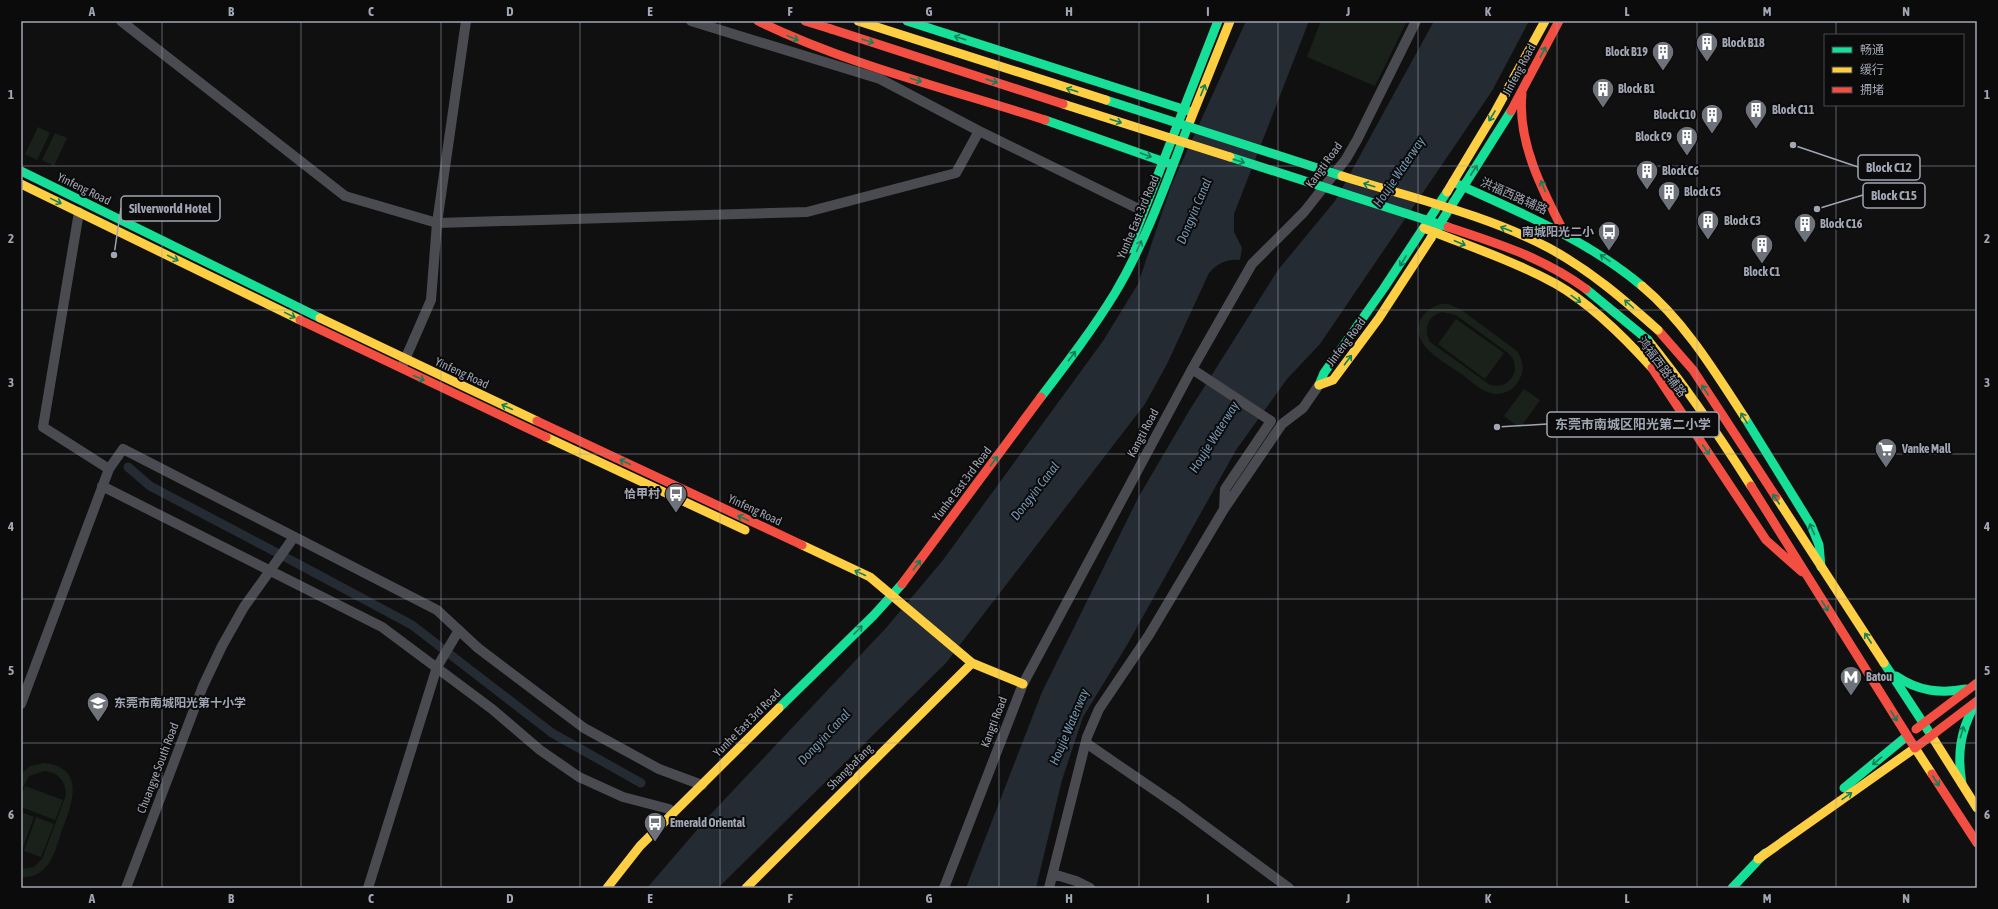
<svg xmlns="http://www.w3.org/2000/svg" width="1998" height="909" viewBox="0 0 1998 909" font-family="'Asap Condensed','Noto Sans SC',sans-serif">
	<rect width="100%" height="100%" fill="#101011"/>
	<path fill="#1a211b" fill-rule="evenodd" d="M1321,21H1407L1375,86L1307,57Z
		M38,127L50,133L37,160L25,154Z
		M55,133L67,138L54,166L42,160Z
		M1441,304H1448L1460,309L1517,351C1523,361 1525,370 1519,380C1515,389 1504,395 1494,394C1481,392 1470,380 1460,373C1443,361 1411,346 1420,321C1424,312 1432,307 1441,304ZM1442,312L1456,315L1508,353L1514,360L1515,370C1512,382 1503,388 1490,385L1430,342C1423,329 1428,316 1442,312Z
		M1456,319L1504,353L1485,379L1438,344Z
		M1524,389L1540,400L1520,428L1504,416Z
		M44,763C88,768 71,806 61,833C57,845 53,861 44,869C38,875 29,878 21,877V869L34,867L42,859L66,795C66,781 58,772 44,771L29,776L21,791V774L30,766Z
		M25,786L63,800L55,820L21,807V797Z
		M21,812L34,817L22,850H21Z
		M36,817L54,824L41,857L24,851Z"/>
	<path fill="#242b32" d="M1246,21H1309L1234,214V232L1242,248L1240,260C1227,259 1218,263 1209,273L1167,364L1145,404L946,663L718,888H647L709,816L886,628L943,560L1103,341L1138,284L1171,186Z
		M1434,21H1529L1492,91L1320,344L1287,379L1236,450L1127,645L1083,717L1062,780L1036,888H966L1042,692L1138,498L1189,411L1278,270L1335,201Z"/>
	<g fill="none" stroke-linecap="round" stroke-linejoin="round">
		<path stroke="#242b32" stroke-width="9" d="M128,467L150,486L302,566L412,625L552,733L641,783"/>
		<path stroke="#4a4b50" stroke-width="10" d="M121,21L345,196L437,223L807,212L956,173L979,131
			M691,21L880,79L979,131L1143,211
			M403,364L431,300L437,223L466,21
			M1192,369L1271,421L1225,489L1224,509
			M109,469L123,449L437,610L478,648L584,728L659,769L702,785
			M102,486L382,627L492,709L540,750L579,777L623,797L669,809
			M21,704L109,469L43,427L79,212
			M1086,743L1178,806L1289,888
			M1053,874L1076,881L1090,888
			M126,888L203,686L222,646L244,607L294,537
			M368,888L437,667L459,630
			M944,888L1023,684L1192,369L1252,264L1304,212L1346,159L1357,140L1416,21
			M1049,888L1087,737L1099,709L1149,635L1224,509L1282,424L1303,408L1319,385"/>
		<path stroke="#16e098" stroke-width="9" d="M907,21L1192,112
			M1045,120L1173,165
			M21,171L320,318
			M1453,182C1519,212 1586,239 1642,286
			M1431,238L1511,111
			M1129,249L1218,21
			M1319,385L1324,373L1384,288L1447,192
			M1041,397C1067,363 1093,329 1115,293C1146,241 1166,183 1188,126
			M1745,418L1811,525L1819,545L1821,567
			M1884,663L1931,735
			M1896,676C1918,691 1940,694 1966,689
			M779,708L874,615L902,584
			M1962,784C1957,755 1960,732 1974,706
			M1844,788L1907,736
			M1732,888L1765,853"/>
		<path stroke="#ffcf43" stroke-width="9" d="M1188,126L1230,21
			M21,184L300,320
			M1447,192L1495,112L1545,21
			M1424,228C1468,246 1514,261 1556,284C1591,304 1625,338 1652,368
			M1642,286C1685,322 1715,372 1745,418
			M320,318L537,421
			M1648,340C1687,388 1718,434 1751,486
			M1319,385L1333,380L1379,318L1431,238
			M546,437L745,530
			M1776,497L1884,663
			M802,545L870,577L972,663L1023,684
			M1931,735L1977,808
			M1758,859L1915,748L1932,774
			M607,888L640,846L779,708
			M746,888L972,663"/>
		<path stroke="#f24e42" stroke-width="9" d="M758,21C849,65 949,89 1045,120
			M805,21L831,29
			M1522,94C1517,142 1543,192 1565,234
			M1511,111L1559,21
			M300,320L546,437
			M1658,330L1693,370L1776,497
			M1652,368L1766,540L1802,572
			M537,421L802,545
			M1751,486L1915,748L1977,701
			M902,584L1041,397
			M1916,729L1977,683
			M1932,774L1977,843"/>
		<path stroke="#16e098" stroke-width="9" d="M1106,100L1342,176
			M1230,157L1448,227
			M1586,289L1648,340"/>
		<path stroke="#ffcf43" stroke-width="9" d="M858,21L1106,100
			M1063,104L1230,157
			M1342,176C1411,198 1485,214 1549,248C1591,271 1622,298 1658,330"/>
		<path stroke="#f24e42" stroke-width="9" d="M831,29L1063,104
			M1448,227C1497,243 1544,258 1586,289"/>
	</g>
	<defs><path id="oneway-shaft" d="M-6 0H5M1.5-3L5.5 0L1.5 3" fill="none" stroke-width="1.6" stroke-linecap="round" stroke-linejoin="round"/></defs>
	<g stroke="#118059">
		<use href="#oneway-shaft" transform="translate(793 38) rotate(23)"/>
		<use href="#oneway-shaft" transform="translate(960 38) rotate(-162)"/>
		<use href="#oneway-shaft" transform="translate(868 41) rotate(18)"/>
		<use href="#oneway-shaft" transform="translate(1543 52) rotate(-62)"/>
		<use href="#oneway-shaft" transform="translate(916 80) rotate(17)"/>
		<use href="#oneway-shaft" transform="translate(992 81) rotate(18)"/>
		<use href="#oneway-shaft" transform="translate(1072 90) rotate(-162)"/>
		<use href="#oneway-shaft" transform="translate(1203 90) rotate(-68)"/>
		<use href="#oneway-shaft" transform="translate(1492 116) rotate(121)"/>
		<use href="#oneway-shaft" transform="translate(1116 121) rotate(18)"/>
		<use href="#oneway-shaft" transform="translate(1146 155) rotate(20)"/>
		<use href="#oneway-shaft" transform="translate(1239 161) rotate(18)"/>
		<use href="#oneway-shaft" transform="translate(1474 170) rotate(-57)"/>
		<use href="#oneway-shaft" transform="translate(1369 185) rotate(-163)"/>
		<use href="#oneway-shaft" transform="translate(1543 186) rotate(-112)"/>
		<use href="#oneway-shaft" transform="translate(56 201) rotate(26)"/>
		<use href="#oneway-shaft" transform="translate(1506 229) rotate(-159)"/>
		<use href="#oneway-shaft" transform="translate(1460 243) rotate(23)"/>
		<use href="#oneway-shaft" transform="translate(1139 246) rotate(-66)"/>
		<use href="#oneway-shaft" transform="translate(173 258) rotate(26)"/>
		<use href="#oneway-shaft" transform="translate(1605 258) rotate(-145)"/>
		<use href="#oneway-shaft" transform="translate(1403 261) rotate(122)"/>
		<use href="#oneway-shaft" transform="translate(1576 299) rotate(36)"/>
		<use href="#oneway-shaft" transform="translate(1629 304) rotate(-138)"/>
		<use href="#oneway-shaft" transform="translate(290 315) rotate(26)"/>
		<use href="#oneway-shaft" transform="translate(1072 356) rotate(-53)"/>
		<use href="#oneway-shaft" transform="translate(1348 360) rotate(-53)"/>
		<use href="#oneway-shaft" transform="translate(419 378) rotate(25)"/>
		<use href="#oneway-shaft" transform="translate(1705 390) rotate(-123)"/>
		<use href="#oneway-shaft" transform="translate(507 407) rotate(-155)"/>
		<use href="#oneway-shaft" transform="translate(1744 418) rotate(-122)"/>
		<use href="#oneway-shaft" transform="translate(1706 450) rotate(56)"/>
		<use href="#oneway-shaft" transform="translate(994 461) rotate(-53)"/>
		<use href="#oneway-shaft" transform="translate(625 462) rotate(-155)"/>
		<use href="#oneway-shaft" transform="translate(1776 499) rotate(-123)"/>
		<use href="#oneway-shaft" transform="translate(743 518) rotate(-155)"/>
		<use href="#oneway-shaft" transform="translate(1812 529) rotate(-114)"/>
		<use href="#oneway-shaft" transform="translate(917 565) rotate(-53)"/>
		<use href="#oneway-shaft" transform="translate(860 573) rotate(-155)"/>
		<use href="#oneway-shaft" transform="translate(1825 606) rotate(58)"/>
		<use href="#oneway-shaft" transform="translate(858 630) rotate(-45)"/>
		<use href="#oneway-shaft" transform="translate(1868 638) rotate(-123)"/>
		<use href="#oneway-shaft" transform="translate(1894 716) rotate(58)"/>
		<use href="#oneway-shaft" transform="translate(1962 732) rotate(-74)"/>
		<use href="#oneway-shaft" transform="translate(1877 761) rotate(140)"/>
		<use href="#oneway-shaft" transform="translate(1936 781) rotate(57)"/>
		<use href="#oneway-shaft" transform="translate(1847 796) rotate(-35)"/>
	</g>
	<path fill="none" stroke="#a0a6b3" stroke-width="1" stroke-opacity="0.55" d="M162,21V888M301,21V888M441,21V888M580,21V888M720,21V888M859,21V888M999,21V888M1139,21V888M1278,21V888M1418,21V888M1557,21V888M1697,21V888M1836,21V35M1836,105V888M21,166H1977M21,310H1977M21,454H1977M21,599H1977M21,743H1977"/>
	<defs>
		<g id="building-pin" transform="scale(1.15)"><path d="M0 17L-7.5 6A9.5 9.5 0 1 1 7.5 6Z" fill="#6e727a" stroke="#0b0b0c"/><path d="M-4-6H4V6H1V3H-1V6H-4ZM-2.5-4.3h1.7v1.8h-1.7ZM.8-4.3h1.7v1.8H.8ZM-2.5-1h1.7V.8h-1.7ZM.8-1h1.7V.8H.8Z" fill="#fff"/></g>
		<g id="bus-pin" transform="scale(1.15)"><path d="M0 17L-7.5 6A9.5 9.5 0 1 1 7.5 6Z" fill="#6e727a" stroke="#0b0b0c"/><path d="M-5-6H5V4H4V6H2V4H-2V6H-4V4H-5ZM-3.5-4V0h7V-4ZM-3.5 1.2v1.5H-2V1.2ZM2 1.2v1.5H3.5V1.2Z" fill="#fff"/></g>
		<g id="supermarket-pin" transform="scale(1.15)"><path d="M0 17L-7.5 6A9.5 9.5 0 1 1 7.5 6Z" fill="#6e727a" stroke="#0b0b0c"/><path d="M-6-5.5h2.5l.6 2H6L4.5 2H-2.5L-4.4-4H-6ZM-1.5 3.2a1.3 1.3 0 1 0 .1 0ZM3 3.2a1.3 1.3 0 1 0 .1 0Z" fill="#fff"/></g>
		<g id="metro-pin" transform="scale(1.15)"><path d="M0 17L-7.5 6A9.5 9.5 0 1 1 7.5 6Z" fill="#6e727a" stroke="#0b0b0c"/><path d="M-5.5 5V-5H-3L0 0L3-5H5.5V5H3V-.5L0 4L-3-.5V5Z" fill="#fff"/></g>
		<g id="school-pin" transform="scale(1.15)"><path d="M0 17L-7.5 6A9.5 9.5 0 1 1 7.5 6Z" fill="#6e727a" stroke="#0b0b0c"/><path d="M0-5L7-2L0 1L-7-2ZM-4 1L0 2.5L4 1V4Q0 6-4 4Z" fill="#fff"/></g>
	</defs>
	<g fill-rule="evenodd">
		<use href="#building-pin" x="1707" y="43"/>
		<use href="#building-pin" x="1663" y="52"/>
		<use href="#building-pin" x="1603" y="89"/>
		<use href="#building-pin" x="1756" y="110"/>
		<use href="#building-pin" x="1712" y="115"/>
		<use href="#building-pin" x="1687" y="137"/>
		<use href="#building-pin" x="1647" y="171"/>
		<use href="#building-pin" x="1669" y="192"/>
		<use href="#building-pin" x="1708" y="221"/>
		<use href="#building-pin" x="1805" y="224"/>
		<use href="#bus-pin" x="1609" y="232"/>
		<use href="#building-pin" x="1762" y="245"/>
		<use href="#supermarket-pin" x="1886" y="449"/>
		<use href="#bus-pin" x="676" y="494"/>
		<use href="#metro-pin" x="1851" y="677"/>
		<use href="#school-pin" x="98" y="703"/>
		<use href="#bus-pin" x="655" y="823"/>
	</g>
	<g text-anchor="middle" dominant-baseline="central" stroke-width="4" stroke-linejoin="round" paint-order="stroke">
		<g font-size="12" font-weight="bold" fill="#a0a6b3" stroke="#0b0b0c" text-anchor="start">
			<text x="1722" y="43">Block B18</text>
			<text x="1648" y="52" text-anchor="end">Block B19</text>
			<text x="1618" y="89">Block B1</text>
			<text x="1772" y="110">Block C11</text>
			<text x="1696" y="115" text-anchor="end">Block C10</text>
			<text x="1672" y="137" text-anchor="end">Block C9</text>
			<text x="1662" y="171">Block C6</text>
			<text x="1684" y="192">Block C5</text>
			<text x="1724" y="221">Block C3</text>
			<text x="1820" y="224">Block C16</text>
			<text x="1594" y="232" text-anchor="end">南城阳光二小</text>
			<text x="1762" y="272" text-anchor="middle">Block C1</text>
			<text x="1902" y="449">Vanke Mall</text>
			<text x="660" y="494" text-anchor="end">恰甲村</text>
			<text x="1866" y="677">Batou</text>
			<text x="114" y="703">东莞市南城阳光第十小学</text>
			<text x="670" y="823">Emerald Oriental</text>
		</g>
		<g font-size="12" fill="#a0a6b3" stroke="#0b0b0c">
			<text transform="translate(1519 70) rotate(-62)">Jinfeng Road</text>
			<text transform="translate(1324 165) rotate(-54)">Kangti Road</text>
			<text transform="translate(84 189) rotate(26)">Yinfeng Road</text>
			<text transform="translate(1514 196) rotate(24)">洪福西路辅路</text>
			<text transform="translate(1138 217) rotate(-67)">Yunhe East 3rd Road</text>
			<text transform="translate(1346 342) rotate(-53)">Jinfeng Road</text>
			<text transform="translate(1662 367) rotate(53)">鸿福西路辅路</text>
			<text transform="translate(462 373) rotate(25)">Yinfeng Road</text>
			<text transform="translate(1143 433) rotate(-62)">Kangti Road</text>
			<text transform="translate(962 484) rotate(-53)">Yunhe East 3rd Road</text>
			<text transform="translate(755 510) rotate(25)">Yinfeng Road</text>
			<text transform="translate(994 722) rotate(-69)">Kangti Road</text>
			<text transform="translate(747 723) rotate(-45)">Yunhe East 3rd Road</text>
			<text transform="translate(850 767) rotate(-45)">Shangbafang</text>
			<text transform="translate(158 768) rotate(-69)">Chuangye South Road</text>
		</g>
		<g font-size="13" font-style="italic" fill="#7494b0" stroke="#0b0b0c">
			<text transform="translate(1399 172) rotate(-56)">Houjie Waterway</text>
			<text transform="translate(1194 211) rotate(-67)">Dongyin Canal</text>
			<text transform="translate(1214 437) rotate(-58)">Houjie Waterway</text>
			<text transform="translate(1035 491) rotate(-52)">Dongyin Canal</text>
			<text transform="translate(1069 727) rotate(-67)">Houjie Waterway</text>
			<text transform="translate(824 737) rotate(-47)">Dongyin Canal</text>
		</g>
	</g>
	<path fill="none" stroke="#a0a6b3" stroke-width="1.5" d="M1793 145L1858 167M1817 209L1863 195M114 255L121 208M1497 427L1547 424"/>
	<g fill="#a0a6b3" stroke="#0b0b0c" stroke-width="1.5">
		<circle cx="1793" cy="145" r="4"/>
		<circle cx="1817" cy="209" r="4"/>
		<circle cx="114" cy="255" r="4"/>
		<circle cx="1497" cy="427" r="4"/>
	</g>
	<g fill="#0b0b0c" stroke="#a0a6b3" stroke-width="1.5">
		<rect x="1858" y="155" width="62" height="25" rx="4"/>
		<rect x="1863" y="183" width="62" height="25" rx="4"/>
		<rect x="121" y="196" width="99" height="25" rx="4"/>
		<rect x="1547" y="412" width="172" height="25" rx="4"/>
	</g>
	<g font-size="13" text-anchor="middle" font-weight="bold" fill="#a0a6b3">
		<text x="1889" y="172">Block C12</text>
		<text x="1894" y="200">Block C15</text>
		<text x="170" y="213">Silverworld Hotel</text>
		<text x="1633" y="429">东莞市南城区阳光第二小学</text>
	</g>
	<rect width="1998" height="909" fill="none" stroke="#0b0b0c" stroke-width="44"/>
	<rect x="1824" y="34" width="140" height="72" fill="#0b0b0c" stroke="#47494f"/>
	<rect x="1832" y="47" width="20" height="6" fill="#16e098" stroke="#47494f"/>
	<text x="1860" y="54" font-size="12" fill="#a0a6b3">畅通</text>
	<rect x="1832" y="67" width="20" height="6" fill="#ffcf43" stroke="#47494f"/>
	<text x="1860" y="74" font-size="12" fill="#a0a6b3">缓行</text>
	<rect x="1832" y="87" width="20" height="6" fill="#f24e42" stroke="#47494f"/>
	<text x="1860" y="94" font-size="12" fill="#a0a6b3">拥堵</text>
	<rect x="22" y="22" width="1954" height="865" fill="none" stroke="#a0a6b3" stroke-width="1.5"/>
	<g font-size="13" text-anchor="middle" font-weight="bold" fill="#a0a6b3">
		<text x="92" y="16">A</text>
		<text x="231" y="16">B</text>
		<text x="371" y="16">C</text>
		<text x="510" y="16">D</text>
		<text x="650" y="16">E</text>
		<text x="790" y="16">F</text>
		<text x="929" y="16">G</text>
		<text x="1069" y="16">H</text>
		<text x="1208" y="16">I</text>
		<text x="1348" y="16">J</text>
		<text x="1488" y="16">K</text>
		<text x="1627" y="16">L</text>
		<text x="1767" y="16">M</text>
		<text x="1906" y="16">N</text>
		<text x="11" y="99">1</text>
		<text x="1987" y="99">1</text>
		<text x="11" y="243">2</text>
		<text x="1987" y="243">2</text>
		<text x="11" y="387">3</text>
		<text x="1987" y="387">3</text>
		<text x="11" y="531">4</text>
		<text x="1987" y="531">4</text>
		<text x="11" y="675">5</text>
		<text x="1987" y="675">5</text>
		<text x="11" y="819">6</text>
		<text x="1987" y="819">6</text>
		<text x="92" y="903">A</text>
		<text x="231" y="903">B</text>
		<text x="371" y="903">C</text>
		<text x="510" y="903">D</text>
		<text x="650" y="903">E</text>
		<text x="790" y="903">F</text>
		<text x="929" y="903">G</text>
		<text x="1069" y="903">H</text>
		<text x="1208" y="903">I</text>
		<text x="1348" y="903">J</text>
		<text x="1488" y="903">K</text>
		<text x="1627" y="903">L</text>
		<text x="1767" y="903">M</text>
		<text x="1906" y="903">N</text>
	</g>
</svg>
